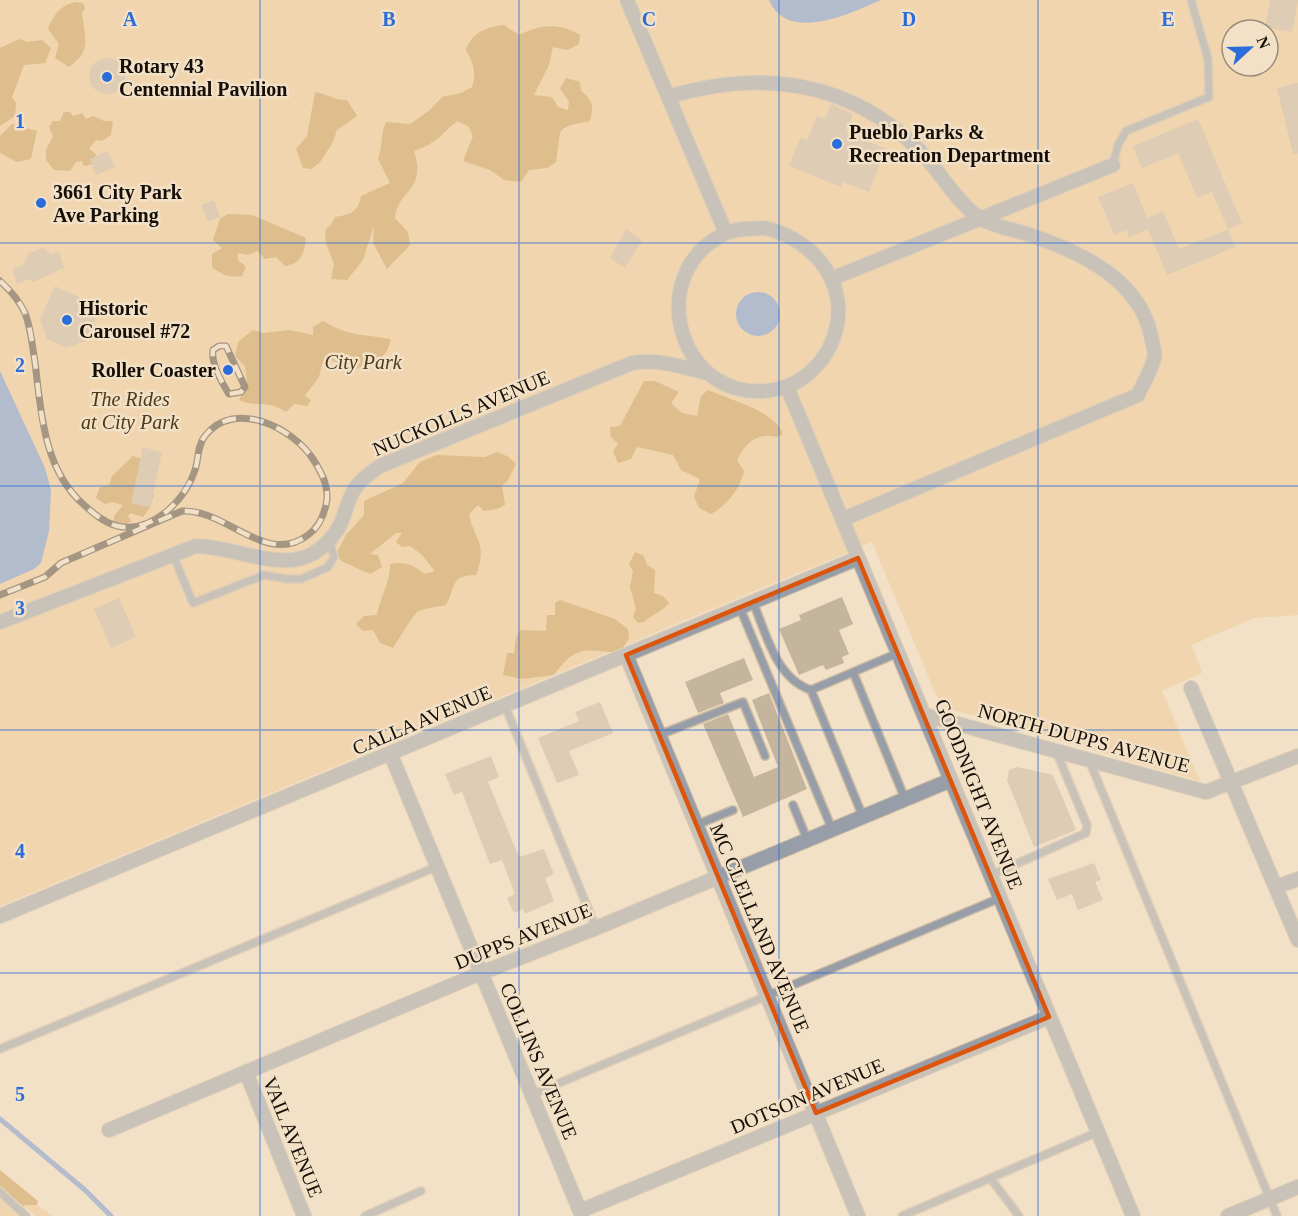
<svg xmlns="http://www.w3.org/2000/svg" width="1298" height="1216" viewBox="0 0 1298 1216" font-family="'Times New Roman',serif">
	<rect width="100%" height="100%" fill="#f2e0c7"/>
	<path fill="#edc790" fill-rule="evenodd" d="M0,0H1298V615L1254,618L1192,645L1202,673L1162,691L1200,781L947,708L936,695L872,542L0,906ZM1232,30H1268V66H1232ZM737,307L780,311C780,346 732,341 737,307Z
		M0,1199L18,1216H0Z
		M24,1205H37L53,1216H35Z"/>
	<path fill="#c69446" d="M76,2L83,3L85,8L82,13C85,39 92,51 69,67L55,58L59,44L48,29C53,15 62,4 76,2Z
		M504,25L519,35C541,25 558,22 580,35L579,44L567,50L553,47L549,65L534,95L552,97L558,107L568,110L569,101L560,89L566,78L580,82L581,91C593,100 594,106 590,121C551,128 563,129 556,162L547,168L529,170L521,182L504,180L490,170L463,161L473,136L468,126L457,121C439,136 439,142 414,151C427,191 398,189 395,218L408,232L410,245L387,269L373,243L374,225L363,260L347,280L331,279L334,264C330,251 323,244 326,229L331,225L335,217C351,214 358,213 361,196L390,183L378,159C383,145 380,135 386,122L410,124L430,110L442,97L461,93L472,87C477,73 473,62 466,50C472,32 487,27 504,25Z
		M19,39L27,42L42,40L51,48L45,63L24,65L12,97L16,103L15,116L0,126V48Z
		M315,92C328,94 335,101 347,100L357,116L337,130L333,142L321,161L312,169L303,168L296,149L307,136Z
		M64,112H70L73,116L82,113L86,119L93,116L104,121H113L111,135L102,141L96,140L89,149L95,153L99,163L84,166L82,161L76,162L70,171L54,170L46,160V150L53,136L49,127L53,121H60Z
		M12,124L37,131L31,159L17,162L0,153V136Z
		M228,214L252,215L306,238C304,254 302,263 285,266L276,257L265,259L258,251L248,255L238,253V260L246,267L242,276C229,278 222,275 212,267V254L222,248L213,240L220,219Z
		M323,321C350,337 362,334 391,339C385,365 372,358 354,371L344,368L329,358L322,364L319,377L305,396L311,400L307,406L294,404L286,412C268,399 257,408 239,400L247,383L245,366L235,356L238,342L253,330L263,333L290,330L313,335V327Z
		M644,381H655L679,392L671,403L682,413L697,416L701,396L708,390C730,400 774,410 783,434C776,438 775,436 768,436C753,435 743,448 737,460L744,471C739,490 728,505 711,514L699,508L694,497L700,479L681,470L673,455L637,447L631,459L618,463L613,451L618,444L611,437L610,427L620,426Z
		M497,452L509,457L516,464L508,480L502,486L505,505L497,509L484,511L478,505L469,514C475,543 488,542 476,575C449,575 456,588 446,605C437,607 424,608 417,612C415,613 396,643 393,648L380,643L373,630L363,631L356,624L364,616L377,615C380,597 391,581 390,564C405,561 413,565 425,574L435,571L421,554L410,546L402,547L396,542L402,533H396L370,554L378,555L382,567L370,574L341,561L337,552L346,535L364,515V501L403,483L420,462L437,455L485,457Z
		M133,456L143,459L154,496L152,500L148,501L151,506L143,517L130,513L128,516L131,521L124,526L114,522V516L123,505L112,502L105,504L96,498L100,487L109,485L112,476Z
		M635,552L644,556L647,565L655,570L654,593L663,596L669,603C661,613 652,614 644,622L638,623L633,617L636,609L630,587L633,571L629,564Z
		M560,600L615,619L628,629L629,638L620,653C585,650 576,644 554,675L522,679L503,675L507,653H514L516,638L520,630L546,631L547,615H555V603Z
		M0,1170L38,1201L37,1205H24L25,1208L0,1186Z"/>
	<path fill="#6790d4" d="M769,0H881C851,13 788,44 769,0Z
		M736 314a22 22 0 1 1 44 0a22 22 0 1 1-44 0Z
		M0,371L45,468L51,490L49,531L41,563L34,569L0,584Z"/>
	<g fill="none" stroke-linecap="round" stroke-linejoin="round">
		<path stroke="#6790d4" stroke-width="5" d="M0,1119L85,1190L111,1216"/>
	</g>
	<path fill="#c6b59d" d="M1270,0H1298L1292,32L1265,27Z
		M89 76a18 18 0 1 1 36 0a18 18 0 1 1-36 0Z
		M1298,83V153L1293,154L1277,88Z
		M831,104L853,114L846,132L886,149L869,192L843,182L841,187L789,166L801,137L807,140L817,116L825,119Z
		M1198,119L1242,223L1228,229L1212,192L1197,198L1178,153L1142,168L1133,146Z
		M108,151L115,167L96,175L90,159Z
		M1133,183L1147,218L1163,211L1179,249L1228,229L1235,247L1167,275L1148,229L1129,237L1127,230L1114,235L1098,197Z
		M214,200L220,217L208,221L201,205Z
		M626,229L642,240L625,268L610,258Z
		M43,248L52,254L59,252L64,268L33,282L29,279L17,284L12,269L23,265L29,253Z
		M55,286L108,311L97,316L86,341L66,348L47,339L40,319Z
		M143,447L162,452L150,508L131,503Z
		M842,597L853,624L839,630L849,654L842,657L844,663L826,670L823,665L799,675L779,629L801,620L799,615Z
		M119,598L136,637L111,648L94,609Z
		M744,658L753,680L720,693L724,703L698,713L685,682Z
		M769,693L807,789L743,817L703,724L728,714L754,777L778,767L752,700Z
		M600,702L613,733L569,751L579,775L557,783L538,738L579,721L575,712Z
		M491,756L499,777L488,782L519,857L544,849L554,874L545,878L554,901L525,914L523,909L514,913L507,898L515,894L502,860L490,864L462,792L454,795L445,774Z
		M1017,767L1053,775L1076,830L1034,847L1007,780L1009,770Z
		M1094,863L1101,880L1095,882L1103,900L1078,910L1072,894L1057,900L1048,879Z"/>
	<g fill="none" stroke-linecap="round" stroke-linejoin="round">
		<g stroke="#cabaa4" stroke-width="10">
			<path id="lane" d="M1113,165L1118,145L1126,131L1209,97L1208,59L1191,0
				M173,555L193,603L264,575L287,579H301L328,567L334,557L330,543
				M753,602C766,633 776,679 811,690L898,653
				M740,608L832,829
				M853,672L905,799
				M811,690L863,817
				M505,706L596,928
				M659,735L743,702L765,756
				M1089,760L1277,1216
				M793,805L807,839
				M696,825L733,810
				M991,875L1086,833L1087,825L1056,751
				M0,1049L436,867
				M533,1094L1000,898
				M991,1179L1019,1216
				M0,1192L26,1216
				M365,1216L421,1191
				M902,1216L1098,1132"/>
		</g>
		<g stroke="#cabaa4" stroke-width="16">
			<path id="street" d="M627,0L726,233
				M668,97C760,69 850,80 920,151C941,172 954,200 980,218C995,228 1019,230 1036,237C1084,254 1140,281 1151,336C1152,342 1156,352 1154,358C1152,370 1143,383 1138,395L843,519
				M765,228C817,240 855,290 831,344C822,365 800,385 778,389C680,410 641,275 724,234C736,228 752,229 765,228Z
				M831,279L1113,165
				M787,387L1133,1216
				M0,622L196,546C251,548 304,588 340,525C346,513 348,497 356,487C362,478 372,472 380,466L632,363C658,359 680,366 706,373
				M626,655L858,1216
				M1191,688L1298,940
				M925,715L1206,792L1298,756
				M391,755L582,1216
				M1276,887L1298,879
				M0,916L858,558
				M246,1072L304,1216
				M109,1130L481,973L596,928L951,780
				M580,1211L1049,1017
				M1228,1216L1298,1187"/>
		</g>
		<use href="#lane" stroke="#979ea8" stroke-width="7"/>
		<use href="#street" stroke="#979ea8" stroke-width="14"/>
		<g stroke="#463d32" stroke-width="7">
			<path id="rail" d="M0,281C10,290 19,300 25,313C31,328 32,345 35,362C41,411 43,468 83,504C93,513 103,522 117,526C151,534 185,501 195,470C199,458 197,446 205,436C234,398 293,428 313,459C322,473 330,488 326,505C323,518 318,528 308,535C266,567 227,509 182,511L61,563L45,577L0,595
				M219,346H226L245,387L241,392L229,394C222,383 211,363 213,350Z"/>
		</g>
		<use href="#rail" stroke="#f2e0c7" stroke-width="4.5" stroke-dasharray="14" stroke-linecap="butt"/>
	</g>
	<path d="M0 0H1298V1216H0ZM858,558L1049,1017L816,1113L626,655Z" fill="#f2e0c7" fill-opacity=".55" fill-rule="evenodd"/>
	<path fill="none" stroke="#dd550c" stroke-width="4.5" stroke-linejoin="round" d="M858,558L1049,1017L816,1113L626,655Z"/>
	<path fill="none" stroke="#2b6cd9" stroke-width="1.5" stroke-opacity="0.55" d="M260,0V1216M519,0V1216M779,0V1216M1038,0V1216M0,243H1298M0,486H1298M0,730H1298M0,973H1298"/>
	<g fill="#2b6cd9" stroke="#f2e0c7" stroke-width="2">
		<circle cx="107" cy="77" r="6"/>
		<circle cx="837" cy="144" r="6"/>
		<circle cx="41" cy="203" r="6"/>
		<circle cx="67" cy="320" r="6"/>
		<circle cx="228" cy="370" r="6"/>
	</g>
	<g text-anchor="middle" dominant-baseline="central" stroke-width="5" stroke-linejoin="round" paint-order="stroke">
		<g font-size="20" font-weight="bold" fill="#150f07" stroke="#f2e0c7" text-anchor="start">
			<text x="119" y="66">Rotary 43<tspan x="119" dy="23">Centennial Pavilion</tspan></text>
			<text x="849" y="132">Pueblo Parks &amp;<tspan x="849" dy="23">Recreation Department</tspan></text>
			<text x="53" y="192">3661 City Park<tspan x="53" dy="23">Ave Parking</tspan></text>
			<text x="79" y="308">Historic<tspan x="79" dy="23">Carousel #72</tspan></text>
			<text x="216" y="370" text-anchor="end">Roller Coaster</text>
		</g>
		<g font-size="20" font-style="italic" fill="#4e3918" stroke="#f2e0c7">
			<text x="363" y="362">City Park</text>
			<text x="130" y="399">The Rides<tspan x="130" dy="23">at City Park</tspan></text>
		</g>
		<g font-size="20" fill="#150f07" stroke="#f2e0c7">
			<text transform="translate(461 413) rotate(-23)">NUCKOLLS AVENUE</text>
			<text transform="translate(422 720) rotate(-23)">CALLA AVENUE</text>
			<text transform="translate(1084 738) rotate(15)">NORTH DUPPS AVENUE</text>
			<text transform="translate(979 794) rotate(68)">GOODNIGHT AVENUE</text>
			<text transform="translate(760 928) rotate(67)">MC CLELLAND AVENUE</text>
			<text transform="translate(523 936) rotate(-22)">DUPPS AVENUE</text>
			<text transform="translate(539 1061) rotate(67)">COLLINS AVENUE</text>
			<text transform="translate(807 1096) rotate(-23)">DOTSON AVENUE</text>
			<text transform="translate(293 1137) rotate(68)">VAIL AVENUE</text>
		</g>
	</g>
	<g font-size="20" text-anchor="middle" font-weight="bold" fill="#2b6cd9" stroke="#f2e0c7" stroke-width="5" stroke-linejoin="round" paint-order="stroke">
		<text x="130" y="26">A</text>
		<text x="389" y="26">B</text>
		<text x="649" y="26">C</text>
		<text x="909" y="26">D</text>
		<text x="1168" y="26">E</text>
		<text x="20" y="128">1</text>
		<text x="20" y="372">2</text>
		<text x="20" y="615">3</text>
		<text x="20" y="858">4</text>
		<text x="20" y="1101">5</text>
	</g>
	<g transform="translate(1250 48) rotate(68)"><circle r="28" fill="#f2e0c7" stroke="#9a8c7a" stroke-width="1.5"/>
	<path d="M0-4.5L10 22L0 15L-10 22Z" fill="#2b6cd9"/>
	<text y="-9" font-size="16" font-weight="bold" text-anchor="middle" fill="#150f07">N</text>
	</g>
</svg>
